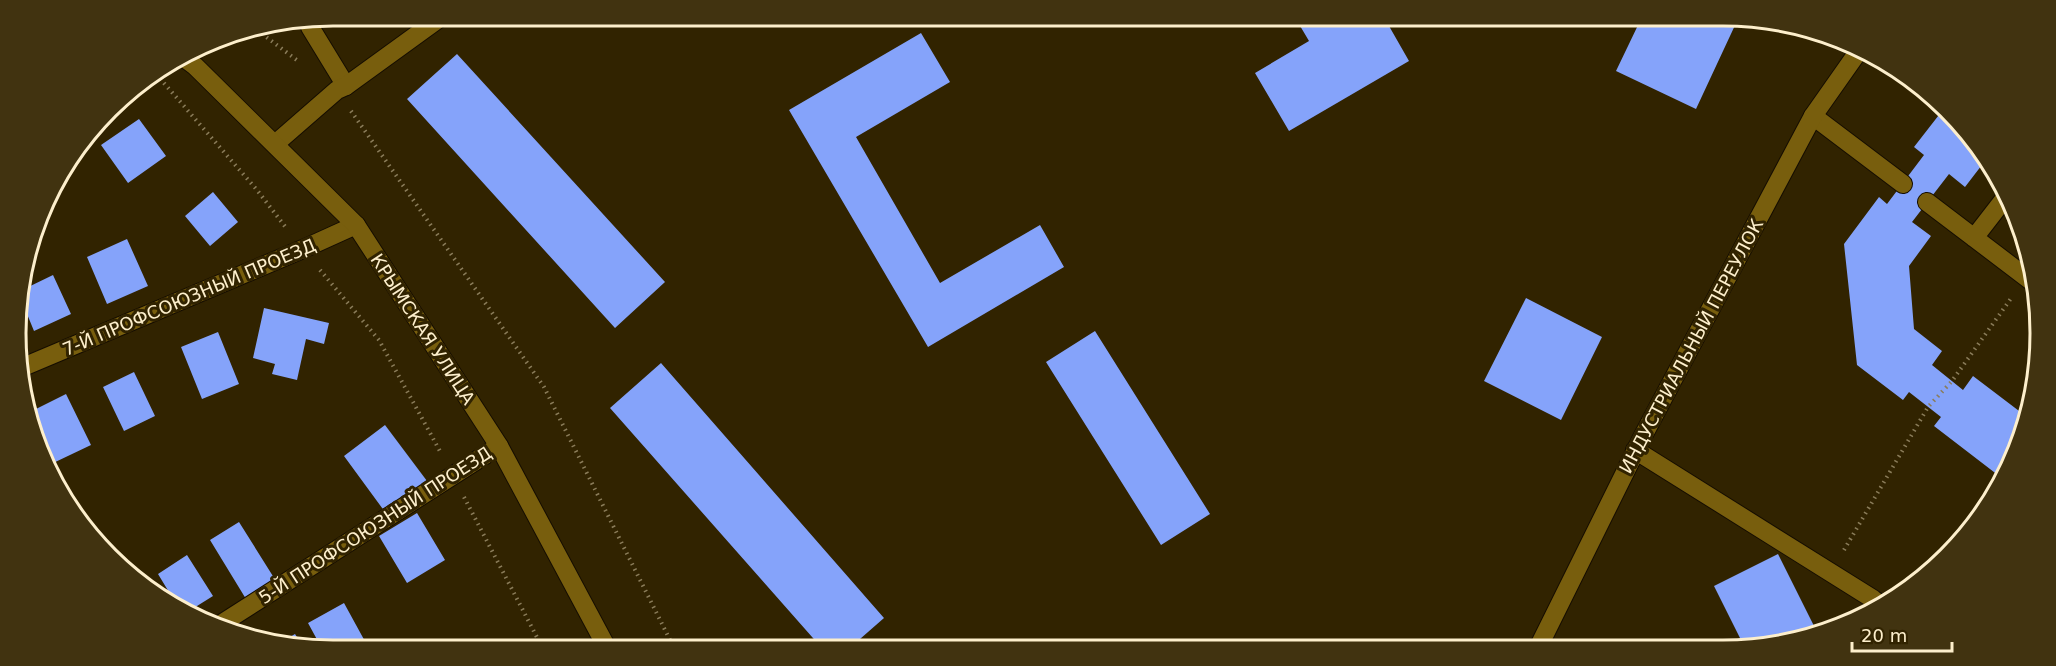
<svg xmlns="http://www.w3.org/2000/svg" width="2056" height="666" viewBox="0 0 2056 666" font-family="'DejaVu Sans',sans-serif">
	<rect width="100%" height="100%" fill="#312300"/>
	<path fill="#85a3fa" d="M1296,19H1385L1409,61L1289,131L1255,73L1309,41Z
		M1640,21H1737L1696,109L1616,71Z
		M921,33L950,82L856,137L940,283L1040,225L1064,267L928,347L789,110Z
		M457,54L665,282L615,328L407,99Z
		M1942,111L1988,157L1965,187L1949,174L1912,222L1931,236L1909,266L1914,329L1942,351L1932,365L1963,390L1973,376L2027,417L2003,479L1934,426L1941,417L1909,392L1903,400L1857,365L1844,244L1879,197L1887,204L1924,155L1914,147Z
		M139,119L166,156L128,183L101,145Z
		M213,192L238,222L210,246L185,216Z
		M127,239L148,286L107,304L87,257Z
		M53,275L71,314L34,331L18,292Z
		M1526,298L1602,337L1561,420L1484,381Z
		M264,308L329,323L324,344L306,339L297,380L272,374L275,364L253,358Z
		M1095,331L1210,514L1161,545L1046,362Z
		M218,332L239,384L202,399L181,347Z
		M661,363L884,618L852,646H820L610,408Z
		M134,372L155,416L124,431L103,387Z
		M66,394L91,445L49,465L26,414Z
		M385,425L427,481L385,512L344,456Z
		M417,513L445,560L407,583L379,536Z
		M239,522L276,581L246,599L210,540Z
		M1778,554L1817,632L1765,648H1745L1714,586Z
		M187,555L213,596L189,611L178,607L158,574Z
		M344,603L367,645H320L308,623Z
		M295,634L302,645H276Z"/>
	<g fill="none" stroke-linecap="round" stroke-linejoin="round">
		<g stroke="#150d00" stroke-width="20">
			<path id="lane" d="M310,27L346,86
				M1813,116L1903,184
				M1927,202L2035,284
				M1974,238L2005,198
				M1635,450L1873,599L1882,606"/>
		</g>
		<g stroke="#150d00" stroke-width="20">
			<path id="street" d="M275,144L337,90L346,86L444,15
				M23,367L303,249L356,225
				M221,624L499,446
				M1538,648L1643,436L1813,116L1858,52"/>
		</g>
		<g stroke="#150d00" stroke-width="20">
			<path id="secondary" d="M183,57L195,66L356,225L499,446L606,646"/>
		</g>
		<path stroke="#8a7c59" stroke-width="4" stroke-dasharray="1.5 4.5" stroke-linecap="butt" d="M257,30L298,61
			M156,74L257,190L287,229
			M351,111L544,387L673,646
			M320,270L379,340L441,453
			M464,497L541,645
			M1844,550L1928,407L1952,381L2012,297"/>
		<use href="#lane" stroke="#785e0d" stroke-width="18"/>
		<use href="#street" stroke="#785e0d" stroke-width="18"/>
		<use href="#secondary" stroke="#785e0d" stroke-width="18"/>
	</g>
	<g text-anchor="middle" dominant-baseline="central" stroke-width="6" stroke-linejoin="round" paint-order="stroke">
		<g font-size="18" fill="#fdefcc" stroke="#312300">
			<text transform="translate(189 297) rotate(-23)">7-Й ПРОФСОЮЗНЫЙ ПРОЕЗД</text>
			<text transform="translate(423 329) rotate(57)">КРЫМСКАЯ УЛИЦА</text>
			<text transform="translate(1691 346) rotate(-62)">ИНДУСТРИАЛЬНЫЙ ПЕРЕУЛОК</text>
			<text transform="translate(375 525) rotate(-33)">5-Й ПРОФСОЮЗНЫЙ ПРОЕЗД</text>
		</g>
	</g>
	<path d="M0 0H2056V666H0ZM333 26H1723A307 307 0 0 1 2030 333V333A307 307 0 0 1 1723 640H333A307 307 0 0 1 26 333V333A307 307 0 0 1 333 26Z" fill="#413310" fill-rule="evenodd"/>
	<path fill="none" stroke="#fdefcc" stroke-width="3" d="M333 26H1723A307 307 0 0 1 2030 333V333A307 307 0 0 1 1723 640H333A307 307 0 0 1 26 333V333A307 307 0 0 1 333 26Z"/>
	<path d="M1852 642v9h100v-9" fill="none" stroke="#fdefcc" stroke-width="3"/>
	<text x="1861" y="642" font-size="18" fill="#fdefcc" stroke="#312300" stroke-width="4.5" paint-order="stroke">20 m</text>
</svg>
